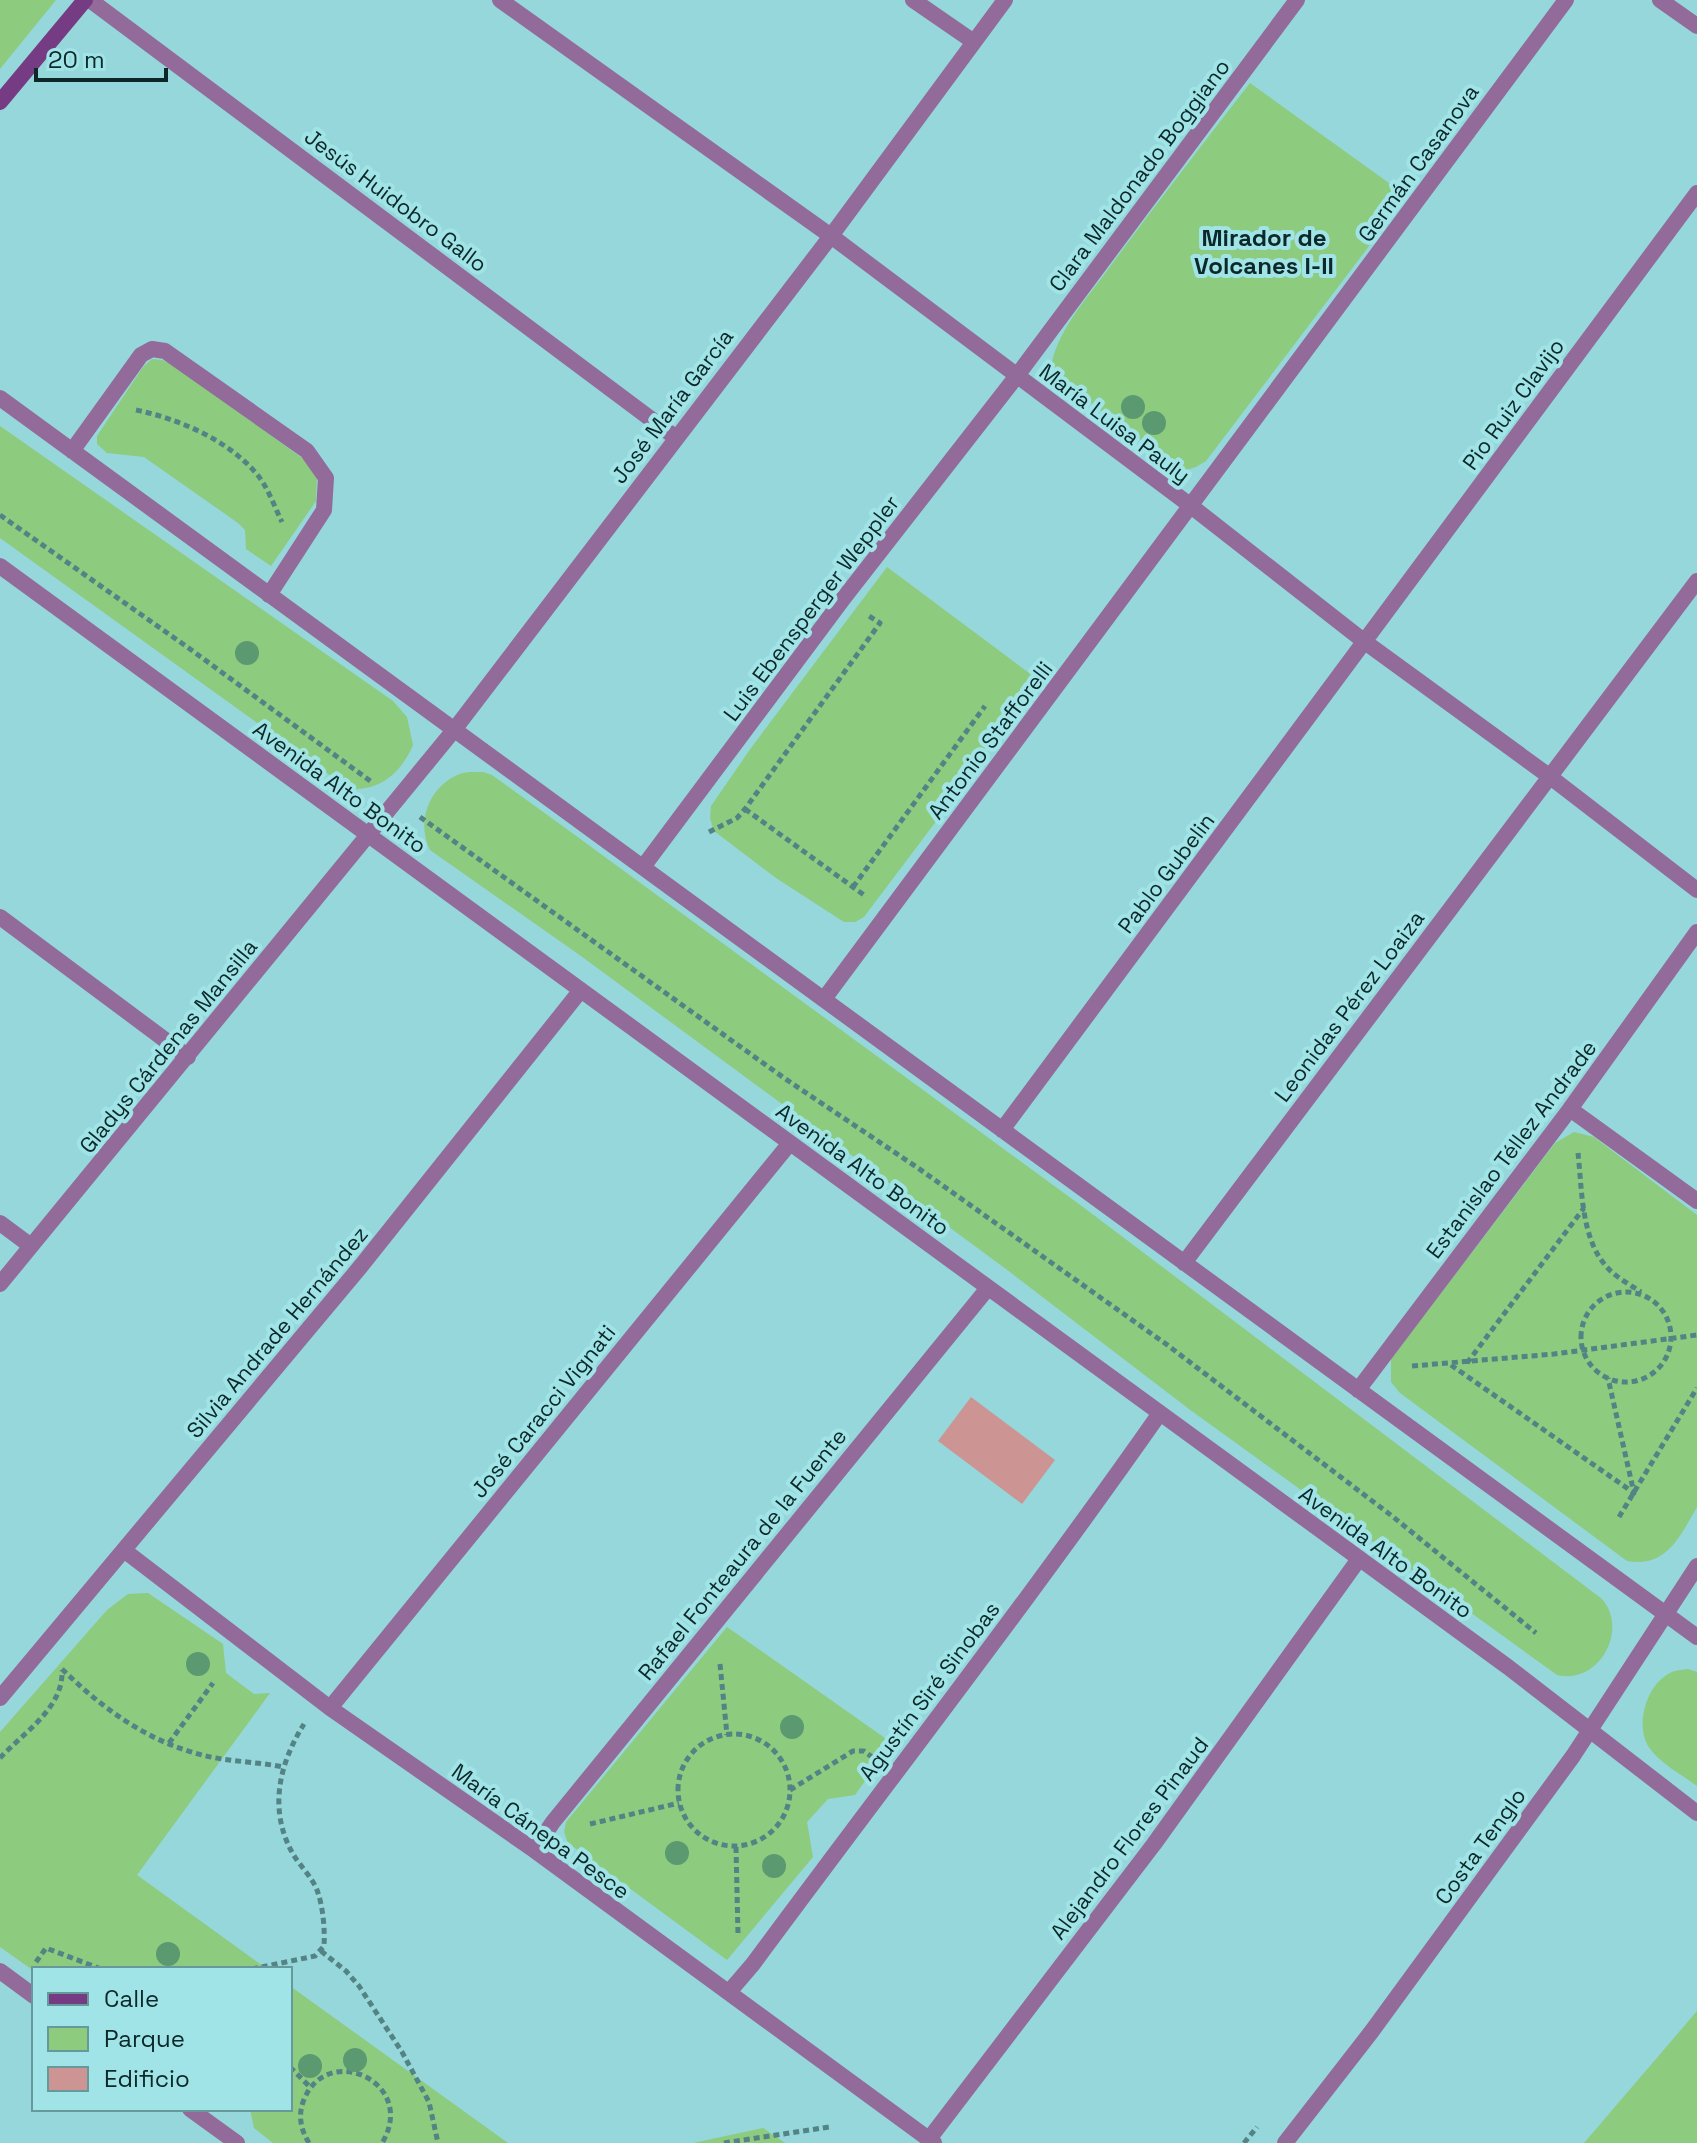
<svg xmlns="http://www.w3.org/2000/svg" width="1697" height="2143" viewBox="0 0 1697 2143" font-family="'Space Grotesk',sans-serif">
	<rect width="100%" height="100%" fill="#95d7da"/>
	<path fill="#8dcb7f" d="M0,0H56L0,69Z
		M1250,83L1407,196L1206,461L1196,467L1183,471L1050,373C1055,332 1086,300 1109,268C1155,205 1203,144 1250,83Z
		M152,359L162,360L174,365L309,463L317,475L316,501L271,566L246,549L245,530L238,523L144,457L107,453L97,444V436L143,367Z
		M0,426L393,701L407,717L413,745C401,773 380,791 349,789L0,538Z
		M887,567L1041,682L864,917L855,922H844L776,878L714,831L710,818L711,806L751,748Z
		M483,772L492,775L568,830L1083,1207L1602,1599C1629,1630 1599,1685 1557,1675L1189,1409L1006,1269L581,956L430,850C416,822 429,788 457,775C465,771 475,772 483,772Z
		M1574,1132L1594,1137L1697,1215V1507C1680,1536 1667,1568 1627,1561L1400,1393L1391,1382V1359L1555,1143Z
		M148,1593L223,1644L226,1673L254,1694L270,1693L137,1875L267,1969H34V1971L0,1947V1732L107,1610L128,1594Z
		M727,1627L892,1743L855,1795L828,1799L807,1822L813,1857L727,1960L568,1843L564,1832L566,1822Z
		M1688,1669L1697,1672V1786C1681,1774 1659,1763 1648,1746C1635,1724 1647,1684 1670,1673C1675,1670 1682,1670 1688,1669Z
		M290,1986L508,2143H273L254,2128L250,2109H290Z
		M1697,2011V2143H1584Z
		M763,2128L785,2143H693Z"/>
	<path fill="#cc9594" d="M971,1397L1055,1460L1022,1504L938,1441Z"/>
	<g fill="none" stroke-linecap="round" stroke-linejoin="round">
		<path stroke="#538385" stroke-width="5" stroke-dasharray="6 4" stroke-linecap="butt" d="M136,410C179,419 226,439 256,473C268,487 274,506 282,522
			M0,515L190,649L373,783
			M745,809L864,895
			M420,817L784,1078L918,1168L1166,1344L1392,1516L1536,1633
			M709,832L737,818L745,809L880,623L869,616
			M853,887L985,706
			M1578,1153C1582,1189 1581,1238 1606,1266C1615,1277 1629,1284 1641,1292
			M1581 1337a45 45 0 1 1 90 0a45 45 0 1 1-90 0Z
			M1467,1363L1584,1208
			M1451,1365L1634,1493L1608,1378
			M1412,1366L1554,1354L1697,1335
			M1619,1517L1697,1388
			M720,1664L727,1735
			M62,1669C107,1713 158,1749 222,1759C242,1762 263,1763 284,1767
			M678 1790a56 56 0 1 1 112 0a56 56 0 1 1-112 0Z
			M169,1743L213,1683
			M0,1758C23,1733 64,1708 62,1670
			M790,1790L853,1751H864L872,1757
			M590,1824L679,1803
			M736,1847L738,1934
			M321,1951L346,1971L359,1986L402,2052L429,2102L438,2143
			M36,1962L46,1948L101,1969
			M252,1969L315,1956L324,1946C325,1929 323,1906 317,1890C312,1877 300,1866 293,1854C268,1810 279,1764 304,1724
			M290,2067L311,2088
			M309,2143C301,2130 298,2117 303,2102C325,2040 419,2082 382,2143
			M724,2143L829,2127
			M1244,2143L1257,2127"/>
		<path stroke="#926b9b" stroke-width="16" d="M90,0L675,437
			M500,0L831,236L1191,506L1365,642L1549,776L1697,890
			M913,0L974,42
			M1660,0L1697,26
			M0,398L1697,1637
			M72,451L141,355L152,349L165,351L307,451L326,478L324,510L269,595
			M0,566L1508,1667L1697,1813
			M643,867L843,599L1016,377L1297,0
			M0,917L188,1057
			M824,999L1566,0
			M1570,1109L1697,1201
			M1002,1130L1697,193
			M0,1223L31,1246
			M1184,1263L1697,581
			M0,1284L454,730L831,236L1005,0
			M1358,1390L1570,1109L1697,932
			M125,1551L330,1708L534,1850L934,2143
			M0,1698L361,1266L581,990
			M330,1708L790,1143
			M534,1850L553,1822L988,1288
			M0,1971L34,1996
			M729,1992L753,1964C889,1780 1029,1600 1160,1413
			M190,2109L237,2143
			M929,2139L1154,1844L1359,1559
			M1285,2143L1372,2031L1573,1756L1697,1566"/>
		<path stroke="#753c83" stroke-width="16" d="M0,102L85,0"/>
	</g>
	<g fill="#5b9970">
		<circle cx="1133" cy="407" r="12"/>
		<circle cx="1154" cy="423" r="12"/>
		<circle cx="247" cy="653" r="12"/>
		<circle cx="198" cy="1664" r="12"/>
		<circle cx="792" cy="1727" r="12"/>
		<circle cx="677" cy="1853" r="12"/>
		<circle cx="774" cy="1866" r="12"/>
		<circle cx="168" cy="1954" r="12"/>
		<circle cx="355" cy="2060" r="12"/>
		<circle cx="310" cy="2066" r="12"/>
	</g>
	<g text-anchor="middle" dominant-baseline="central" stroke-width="8" stroke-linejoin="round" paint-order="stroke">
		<g font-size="22" fill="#0c2829" stroke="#a1e4e7">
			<text transform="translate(1418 163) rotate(-54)">Germán Casanova</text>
			<text transform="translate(1139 175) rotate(-53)">Clara Maldonado Boggiano</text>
			<text transform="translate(396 200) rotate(37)">Jesús Huidobro Gallo</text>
			<text transform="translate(1513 404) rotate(-54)">Pio Ruiz Clavijo</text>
			<text transform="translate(672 406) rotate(-53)">José María García</text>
			<text transform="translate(1115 423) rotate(37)">María Luisa Pauly</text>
			<text transform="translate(811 608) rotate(-53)">Luis Ebensperger Weppler</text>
			<text transform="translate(990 740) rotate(-53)">Antonio Stafforelli</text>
			<text transform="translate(340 787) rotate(36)">Avenida Alto Bonito</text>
			<text transform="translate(1166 873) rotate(-53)">Pablo Gubelin</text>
			<text transform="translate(1349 1006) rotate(-53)">Leonidas Pérez Loaiza</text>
			<text transform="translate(168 1046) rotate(-51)">Gladys Cárdenas Mansilla</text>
			<text transform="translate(1511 1149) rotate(-53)">Estanislao Téllez Andrade</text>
			<text transform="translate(863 1169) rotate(36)">Avenida Alto Bonito</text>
			<text transform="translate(277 1332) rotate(-50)">Silvia Andrade Hernández</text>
			<text transform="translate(543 1411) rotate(-51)">José Caracci Vignati</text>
			<text transform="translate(1386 1552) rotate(36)">Avenida Alto Bonito</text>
			<text transform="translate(742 1554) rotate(-51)">Rafael Fonteaura de la Fuente</text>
			<text transform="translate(929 1691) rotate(-53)">Agustín Siré Sinobas</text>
			<text transform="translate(541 1831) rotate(36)">María Cánepa Pesce</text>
			<text transform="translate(1129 1838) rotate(-53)">Alejandro Flores Pinaud</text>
			<text transform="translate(1480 1846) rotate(-54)">Costa Tenglo</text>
		</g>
		<g font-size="24" font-weight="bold" fill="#0c2829" stroke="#a1e4e7">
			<text x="1264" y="237">Mirador de<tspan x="1264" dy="28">Volcanes I-II</tspan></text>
		</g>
	</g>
	<rect x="32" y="1967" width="260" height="144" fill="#a1e4e7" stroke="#65999b" stroke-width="2"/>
	<rect x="48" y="1993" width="40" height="12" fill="#753c83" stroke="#65999b" stroke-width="2"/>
	<text x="104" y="2007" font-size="24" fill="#0c2829">Calle</text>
	<rect x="48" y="2027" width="40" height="24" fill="#8dcb7f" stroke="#65999b" stroke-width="2"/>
	<text x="104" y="2047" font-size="24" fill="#0c2829">Parque</text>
	<rect x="48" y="2067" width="40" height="24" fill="#cc9594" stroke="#65999b" stroke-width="2"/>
	<text x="104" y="2087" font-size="24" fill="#0c2829">Edificio</text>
	<path d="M36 68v12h130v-12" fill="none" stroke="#0c2829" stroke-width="4"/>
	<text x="48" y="68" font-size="24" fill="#0c2829" stroke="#a1e4e7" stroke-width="6" paint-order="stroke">20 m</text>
</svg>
